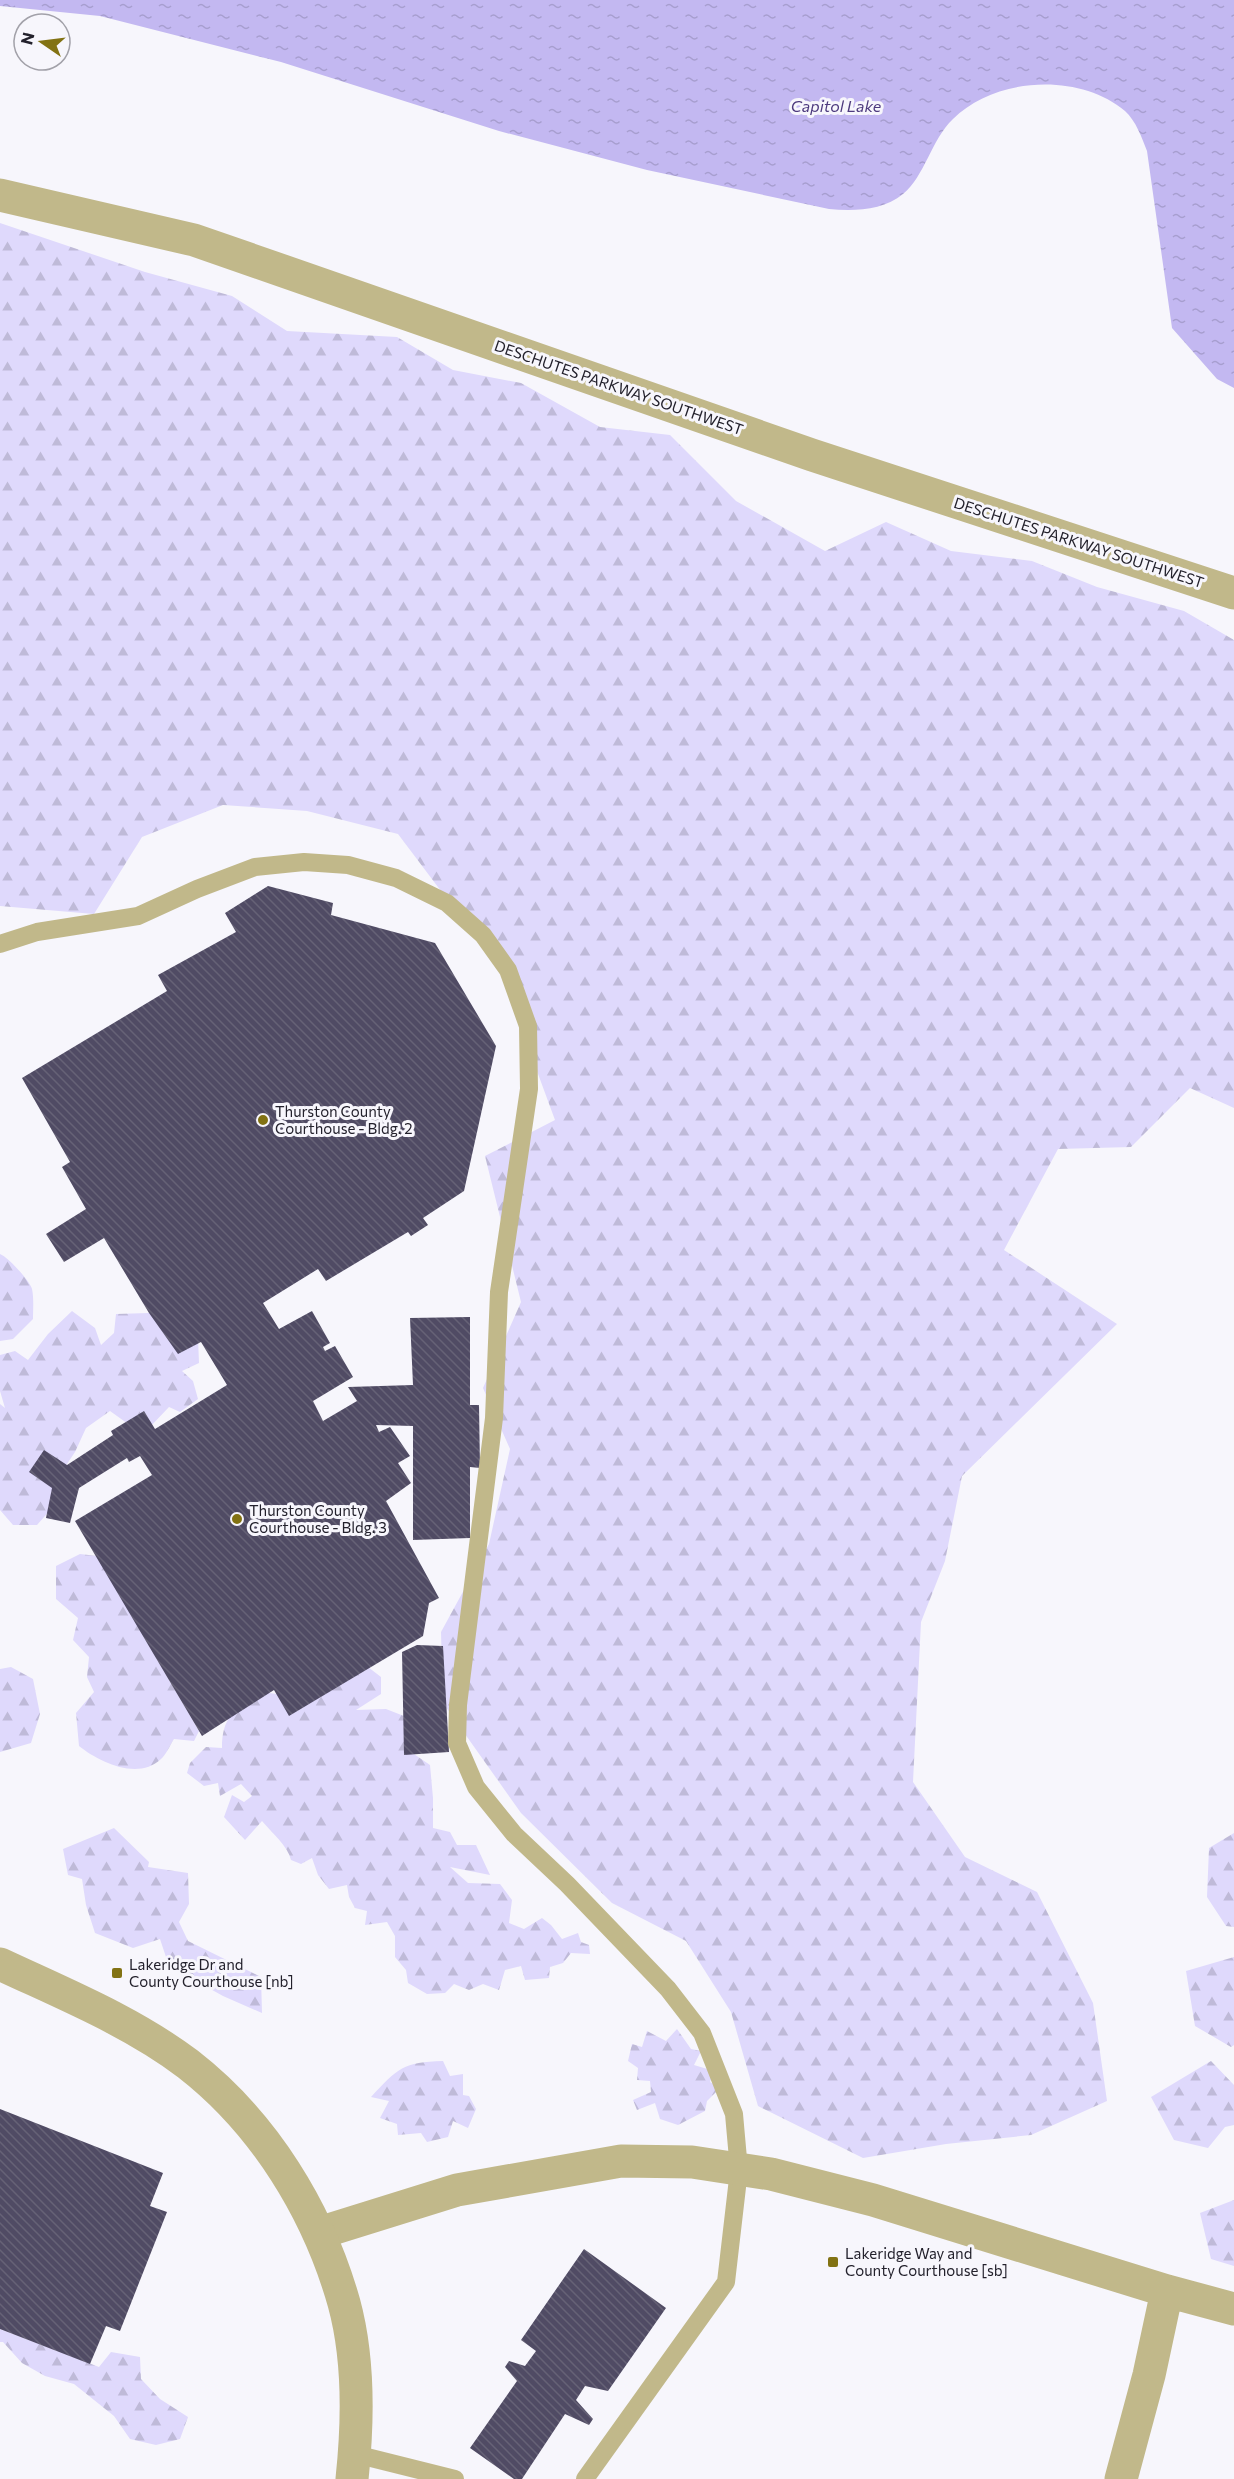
<svg xmlns="http://www.w3.org/2000/svg" width="1234" height="2479" viewBox="0 0 1234 2479" font-family="Commissioner,sans-serif">
	<defs>
		<pattern id="forest-firs" width="22" height="20" patternUnits="userSpaceOnUse" patternTransform="scale(1.5)"><rect width="22" height="20" fill="#dfd9fc"/><path d="M5 1l3.5 6h-7zM16 11l3.5 6h-7z" fill="#bfbad8"/></pattern>
		<pattern id="water-ripples" width="26" height="14" patternUnits="userSpaceOnUse" patternTransform="scale(1.5)"><rect width="26" height="14" fill="#c3b8f1"/><path d="M2 4q2-2 4 0t4 0M15 11q2-2 4 0t4 0" fill="none" stroke="#a79ecf"/></pattern>
		<pattern id="building-back-hatch" width="6" height="6" patternUnits="userSpaceOnUse" patternTransform="scale(1.5)"><rect width="6" height="6" fill="#504b64"/><path d="M-1 5l2 2M0 0l6 6M5-1l2 2" fill="none" stroke="#666276"/></pattern>
	</defs>
	<rect width="100%" height="100%" fill="#f7f6fc"/>
	<path fill="url(#forest-firs)" d="M0,223L145,272L232,296L287,331L397,337L453,370L521,383L600,427L670,435L736,501L825,551L886,522L951,551L1032,561L1097,587L1184,611L1234,640V1108L1190,1088L1131,1147L1058,1149L1004,1250L1117,1324L962,1476L945,1561L921,1622L913,1782L965,1857L1037,1892L1093,2003L1107,2101L1031,2135L946,2144L863,2158L758,2106L731,2012L686,1941L612,1903L521,1813L443,1703L441,1632L489,1544L510,1449L483,1388L521,1302L485,1156L555,1120L499,968L398,834L307,811L223,805L142,837L94,914L0,906Z
		M0,1254C8,1257 30,1281 32,1289C34,1298 33,1310 33,1319L13,1339L0,1341Z
		M155,1307L198,1338L199,1363L182,1371L193,1381L198,1399L180,1412L169,1407L149,1428L131,1426L110,1411L86,1428L75,1452L53,1485L52,1508L37,1525H13L0,1510V1404L5,1408L0,1391V1355L15,1351L28,1360L48,1334L72,1311L95,1328L101,1345L114,1333L116,1314L149,1313Z
		M80,1554L97,1556L199,1731L194,1741L174,1739C170,1745 166,1755 161,1759C138,1781 99,1762 79,1746L76,1713L94,1692L87,1677L89,1657L73,1640L78,1618L56,1599V1566Z
		M11,1667L33,1679L40,1714L31,1743L0,1752V1669Z
		M368,1667L381,1677V1694L356,1710L386,1709L409,1718L411,1752L430,1765L433,1798V1828L450,1832L457,1845H476L490,1875L450,1867L468,1883L500,1884L512,1900L509,1923L524,1929L542,1918L551,1925L562,1939L578,1933L581,1942L589,1945L590,1954L571,1953L563,1963L550,1967L549,1978L525,1980L521,1966L505,1970L499,1990L483,1984L469,1990L454,1984L445,1993L427,1994L408,1983L406,1970L395,1957V1936L387,1922L365,1925L367,1911L355,1908L349,1897L347,1885L329,1889L318,1875L312,1858L301,1864L291,1860C288,1846 272,1833 262,1821L245,1840L224,1817L232,1795L244,1802L252,1796L241,1784L220,1796L218,1783L204,1786L187,1773L190,1763L206,1747L222,1748C222,1717 234,1712 254,1691L292,1696Z
		M114,1828L149,1862L148,1867L188,1873L189,1904L179,1922L188,1941L261,1977L262,2013L223,1996L169,1966L160,1939L133,1948L95,1933L86,1905L82,1879L68,1875L63,1849Z
		M1234,1833V1927L1226,1926L1207,1897L1209,1848Z
		M1234,1957V2045L1231,2047L1195,2026L1186,1971Z
		M677,2029L691,2049L701,2051L694,2065L714,2071L710,2082L720,2088L707,2101L705,2111L678,2125L660,2119L655,2103L637,2110L633,2100L651,2092L650,2081L637,2080L638,2068L628,2061L632,2044L642,2047L647,2031L666,2041Z
		M443,2061L450,2076L463,2074V2095L469,2096L476,2109L468,2128L453,2121L448,2137L427,2142L421,2133L398,2135L397,2124L380,2118L389,2101L371,2097C398,2068 403,2062 443,2061Z
		M1211,2061L1234,2085V2125L1225,2127L1208,2148L1174,2140L1151,2097Z
		M1234,2200V2266L1211,2259L1200,2213Z
		M0,2329L99,2367L111,2352L140,2357L141,2379L160,2399L188,2417L180,2439L156,2445L130,2439L114,2416L74,2384L45,2376L22,2363L3,2342H0Z"/>
	<path fill="url(#water-ripples)" d="M0,0H1234V388L1217,379L1172,328L1147,151C1142,138 1136,121 1125,111C1079,72 995,77 953,119C931,140 925,176 903,194C883,211 853,211 829,209L647,170L499,131L281,62L100,16L0,6Z"/>
	<path fill="url(#building-back-hatch)" d="M268,886L333,903L331,915L435,943L496,1046L464,1191L423,1218L428,1225L411,1236L408,1232L326,1281L318,1269L263,1303L279,1329L312,1311L330,1343L323,1347L325,1351L335,1346L353,1377L313,1401L323,1421L357,1401L348,1387L413,1385L410,1318L470,1317V1405H479L480,1468L470,1467V1538L413,1540V1426L376,1425L379,1432L390,1427L410,1456L398,1463L411,1483L386,1501L439,1598L429,1603L423,1636L289,1716L274,1690L202,1736L75,1521L152,1475L140,1456L129,1462L127,1458L79,1488L70,1523L46,1518L52,1488L29,1472L44,1450L67,1465L113,1435L111,1431L144,1411L155,1429L227,1385L201,1342L178,1354L149,1313L104,1238L64,1262L46,1234L86,1209L62,1167L70,1162L22,1078L167,991L158,975L236,932L225,913Z
		M417,1645L443,1646L449,1752L404,1755L402,1652Z
		M0,2109L163,2173L150,2206L167,2212L120,2331L106,2326L90,2364L0,2329Z
		M584,2249L666,2308L608,2391L585,2386L576,2400L593,2419L589,2425L565,2414L522,2479H514L470,2448L517,2381L505,2367L509,2361L525,2366L536,2351L521,2340Z"/>
	<g fill="none" stroke-linecap="round" stroke-linejoin="round">
		<path stroke="#c1b88a" stroke-width="18" d="M0,944L37,932L138,916L197,889L255,867L304,862L348,865L396,878L447,903L483,935L508,970L528,1026L529,1089L499,1292L494,1418L458,1705L457,1743L476,1787L514,1834L567,1884L668,1989L702,2033L734,2114L739,2170L726,2282L585,2479
			M355,2454L455,2479"/>
		<path stroke="#c1b88a" stroke-width="33" d="M319,2233L457,2190L621,2161L692,2162L771,2174L873,2200L1167,2291L1234,2309
			M1121,2479L1149,2375L1167,2291"/>
		<path stroke="#c1b88a" stroke-width="33" d="M0,195L194,240L812,455L1234,593
			M0,1964C64,1994 131,2021 188,2064C264,2123 318,2211 344,2303C359,2358 358,2423 352,2479"/>
	</g>
	<g fill="#827213" stroke="#f7f6fc" stroke-width="2">
		<circle cx="263" cy="1120" r="6"/>
		<circle cx="237" cy="1519" r="6"/>
		<rect x="111" y="1967" width="12" height="12" rx="3"/>
		<rect x="827" y="2256" width="12" height="12" rx="3"/>
	</g>
	<g text-anchor="middle" dominant-baseline="central" stroke-width="6" stroke-linejoin="round" paint-order="stroke">
		<g font-size="15" fill="#23212c" stroke="#f7f6fc">
			<text transform="translate(619 387) rotate(19)">DESCHUTES PARKWAY SOUTHWEST</text>
			<text transform="translate(1079 542) rotate(18)">DESCHUTES PARKWAY SOUTHWEST</text>
		</g>
		<g font-size="15" fill="#23212c" stroke="#f7f6fc" text-anchor="start">
			<text x="275" y="1111">Thurston County<tspan x="275" dy="17">Courthouse - Bldg. 2</tspan></text>
			<text x="249" y="1510">Thurston County<tspan x="249" dy="17">Courthouse - Bldg. 3</tspan></text>
			<text x="129" y="1964">Lakeridge Dr and<tspan x="129" dy="17">County Courthouse [nb]</tspan></text>
			<text x="845" y="2253">Lakeridge Way and<tspan x="845" dy="17">County Courthouse [sb]</tspan></text>
		</g>
		<g font-size="16" font-style="italic" fill="#4d3a7e" stroke="#f7f6fc">
			<text x="836" y="105">Capitol Lake</text>
		</g>
	</g>
	<g transform="translate(42 42) rotate(284)"><circle r="28" fill="#f7f6fc" stroke="#a2a1a9" stroke-width="1.5"/>
	<path d="M0-4.5L10 22L0 15L-10 22Z" fill="#827213"/>
	<text y="-9" font-size="16" font-weight="bold" text-anchor="middle" fill="#23212c">N</text>
	</g>
</svg>
